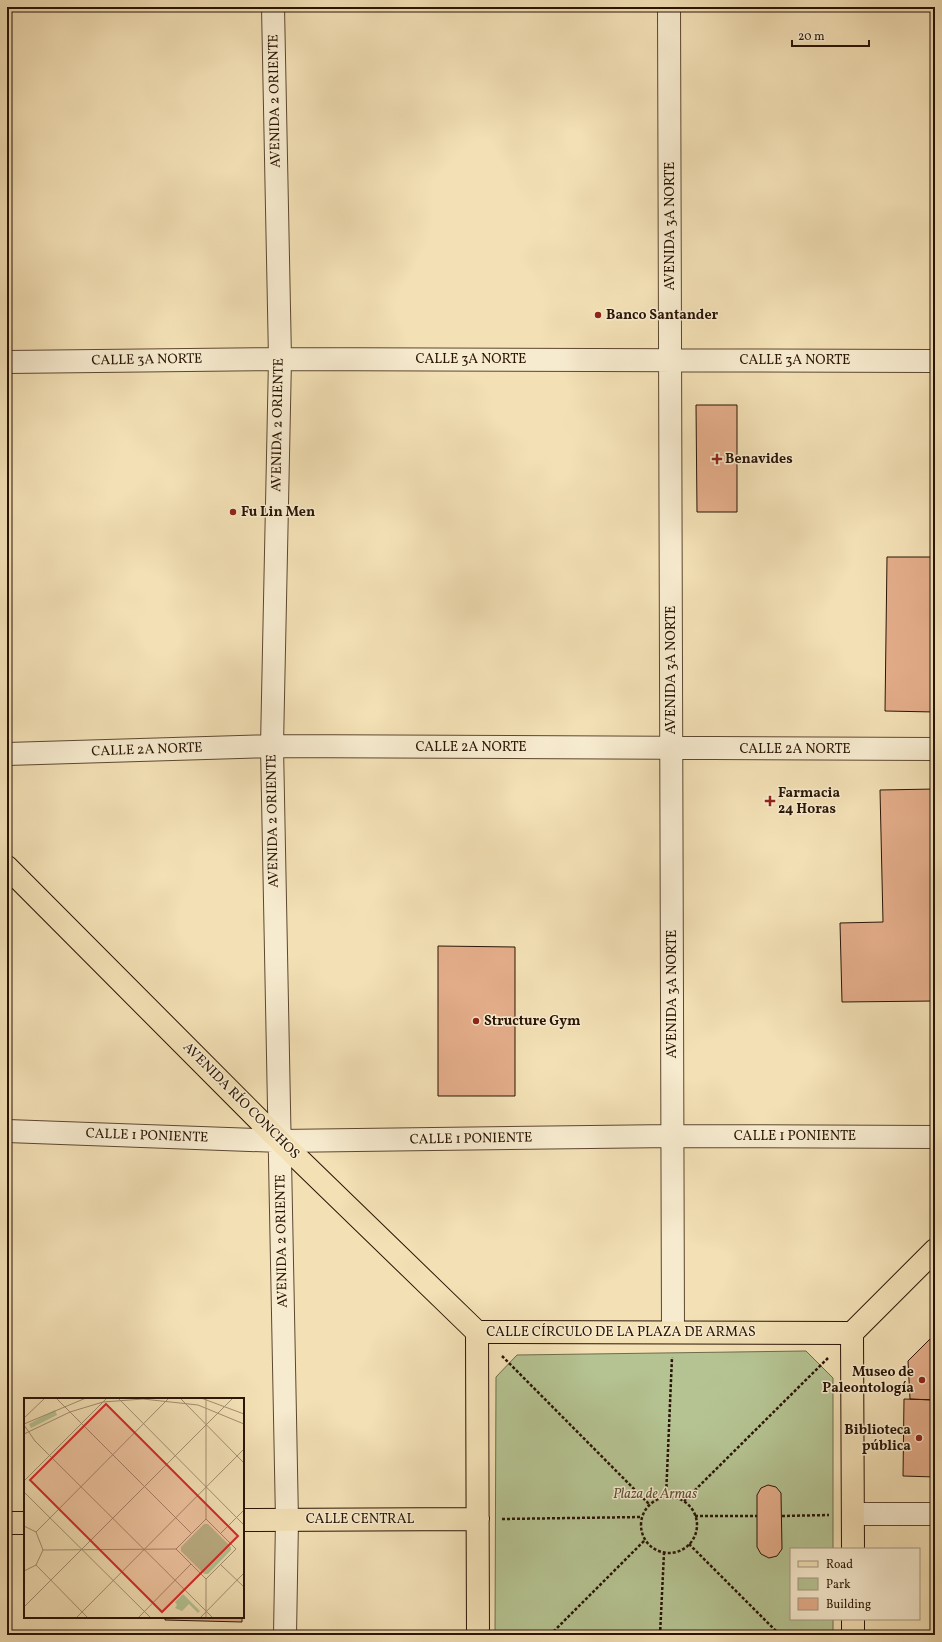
<svg xmlns="http://www.w3.org/2000/svg" width="942" height="1642" viewBox="0 0 942 1642" font-family="Vollkorn,serif">
	<rect width="100%" height="100%" fill="#f3e0b5"/>
	<filter id="stains"><feTurbulence type="fractalNoise" baseFrequency=".005" numOctaves="4"/><feColorMatrix values="0 0 0 0 .2 0 0 0 0 .09 0 0 0 0 .02 0 0 0 .5 -.17"/></filter>
	<radialGradient id="worn" r=".72"><stop offset=".6" stop-color="#630" stop-opacity="0"/><stop offset="1" stop-color="#630" stop-opacity=".3"/></radialGradient>
	<path fill="#b5c392" stroke="#6f6c4c" d="M806,1351L833,1378V1549H791V1619H833V1635H495L496,1377L517,1355Z"/>
	<path fill="#e4ad8a" stroke="#291405" d="M696,405H737V512H697Z
		M887,557H935V712L885,711Z
		M935,789V1001L842,1002L840,923L883,922L880,790Z
		M438,946L515,947V1096H438Z
		M935,1334V1400L910,1399L908,1361Z
		M904,1399L935,1400V1477L903,1476Z
		M768,1485L776,1487L781,1493L782,1549L777,1556L769,1558L761,1554L757,1547V1495L761,1488Z
		M165,1617H242V1622L165,1620Z"/>
	<g fill="none" stroke-linecap="round" stroke-linejoin="round">
		<g stroke="#5c4731" stroke-width="24">
			<path id="minor" d="M273,7L280,359L272,746L287,1520L285,1635
				M669,7L673,1332
				M7,362L280,359L935,361
				M7,754L272,746L935,749
				M7,1131L280,1141L672,1136L935,1137
				M853,1514H935"/>
		</g>
		<g stroke="#291405" stroke-width="24">
			<path id="major" d="M7,867L280,1141L477,1332
				M852,1333L853,1549
				M852,1333L935,1250
				M243,1520L478,1519
				M7,1523H25
				M853,1619V1635
				M478,1635L477,1332L852,1333"/>
		</g>
		<path stroke="#291405" stroke-width="2.5" stroke-dasharray="3 2" stroke-linecap="butt" d="M502,1356L649,1504
			M641 1525a28 28 0 1 1 56 0a28 28 0 1 1-56 0Z
			M666,1497L672,1357
			M684,1501L828,1358
			M695,1516H757
			M782,1516L829,1515
			M502,1519L642,1517
			M689,1544L780,1635
			M550,1635L645,1540
			M660,1635L664,1553"/>
		<use href="#minor" stroke="#f7ebcf" stroke-width="22"/>
		<use href="#major" stroke="#f3e0b5" stroke-width="22"/>
	</g>
	<g fill="#8f2418" stroke="#f7ebcf" stroke-width="1.5">
		<circle cx="598" cy="315" r="4"/>
		<path d="M715 453h4v4h4v4h-4v4h-4v-4h-4v-4h4z"/>
		<circle cx="233" cy="512" r="4"/>
		<path d="M768 795h4v4h4v4h-4v4h-4v-4h-4v-4h4z"/>
		<circle cx="476" cy="1021" r="4"/>
		<circle cx="922" cy="1380" r="4"/>
		<circle cx="919" cy="1438" r="4"/>
	</g>
	<g text-anchor="middle" dominant-baseline="central" stroke-width="3" stroke-linejoin="round" paint-order="stroke">
		<g font-size="14" fill="#291405" stroke="#f7ebcf">
			<text transform="translate(275 101) rotate(-91)">AVENIDA 2 ORIENTE</text>
			<text transform="translate(670 226) rotate(-90)">AVENIDA 3A NORTE</text>
			<text x="471" y="359">CALLE 3A NORTE</text>
			<text transform="translate(147 360) rotate(-1)">CALLE 3A NORTE</text>
			<text x="795" y="360">CALLE 3A NORTE</text>
			<text transform="translate(278 425) rotate(-89)">AVENIDA 2 ORIENTE</text>
			<text transform="translate(671 670) rotate(-90)">AVENIDA 3A NORTE</text>
			<text x="471" y="747">CALLE 2A NORTE</text>
			<text x="795" y="749">CALLE 2A NORTE</text>
			<text transform="translate(147 750) rotate(-2)">CALLE 2A NORTE</text>
			<text transform="translate(273 821) rotate(-91)">AVENIDA 2 ORIENTE</text>
			<text transform="translate(672 994) rotate(-90)">AVENIDA 3A NORTE</text>
			<text transform="translate(241 1101) rotate(45)">AVENIDA RÍO CONCHOS</text>
			<text transform="translate(147 1136) rotate(2)">CALLE 1 PONIENTE</text>
			<text x="795" y="1136">CALLE 1 PONIENTE</text>
			<text transform="translate(471 1139) rotate(-1)">CALLE 1 PONIENTE</text>
			<text transform="translate(282 1241) rotate(-91)">AVENIDA 2 ORIENTE</text>
			<text x="621" y="1332">CALLE CÍRCULO DE LA PLAZA DE ARMAS</text>
			<text x="360" y="1519">CALLE CENTRAL</text>
		</g>
		<g font-size="14" font-weight="bold" fill="#291405" stroke="#f7ebcf" text-anchor="start">
			<text x="606" y="315">Banco Santander</text>
			<text x="725" y="459">Benavides</text>
			<text x="241" y="512">Fu Lin Men</text>
			<text x="778" y="793">Farmacia<tspan x="778" dy="16">24 Horas</tspan></text>
			<text x="484" y="1021">Structure Gym</text>
			<text x="914" y="1372" text-anchor="end">Museo de<tspan x="914" dy="16">Paleontología</tspan></text>
			<text x="911" y="1430" text-anchor="end">Biblioteca<tspan x="911" dy="16">pública</tspan></text>
		</g>
		<g font-size="14" font-style="italic" fill="#5a5136" stroke="#f7ebcf">
			<text x="655" y="1494">Plaza de Armas</text>
		</g>
	</g>
	<g transform="translate(24 1398)">
		<rect width="220" height="220" fill="#f3e0b5"/>
		<path d="M31,12L33,17L7,30L5,26ZM180,126H184L207,149V152L184,176H180L157,153V149ZM159,196L176,213L174,215L165,206L158,213L151,210L153,207L151,204Z" fill="#b5c392"/>
		<path fill="none" stroke="#a28e6f" stroke-width="1" d="M32,0L167,135M94,0L220,127M156,0L220,65M177,0L220,16M182,0V121M0,20L21,0M0,26L62,0M0,27L11,43L189,220M0,36L46,14L79,4L119,1L174,7L220,26M0,83L83,0M0,94L127,220M182,121L212,151L182,181L152,151ZM0,128L12,134L19,152L12,167L0,173M12,134L145,0M197,135L220,112M19,152L152,151M196,166L220,189M12,167L64,220M182,181V220M0,209L209,0M52,220L220,51M114,220L167,166M176,220L220,175"/>
		<path fill="#d62828" fill-opacity="0.15" stroke="#d62828" stroke-width="2" d="M82,6L214,138L138,214L6,82Z"/>
		<rect width="220" height="220" fill="none" stroke="#291405" stroke-width="2"/>
	</g>
	<rect width="942" height="1642" fill="none" stroke="#f3e0b5" stroke-width="24"/>
	<rect x="8" y="8" width="926" height="1626" fill="none" stroke="#291405" stroke-width="2"/>
	<rect x="12" y="12" width="918" height="1618" fill="none" stroke="#291405"/>
	<rect x="790" y="1548" width="130" height="72" fill="#f7ebcf" stroke="#a5957e"/>
	<rect x="798" y="1561" width="20" height="6" fill="#f3e0b5" stroke="#a5957e"/>
	<text x="826" y="1568" font-size="12" fill="#291405">Road</text>
	<rect x="798" y="1578" width="20" height="12" fill="#b5c392" stroke="#a5957e"/>
	<text x="826" y="1588" font-size="12" fill="#291405">Park</text>
	<rect x="798" y="1598" width="20" height="12" fill="#e4ad8a" stroke="#a5957e"/>
	<text x="826" y="1608" font-size="12" fill="#291405">Building</text>
	<path d="M792 40v6h77v-6" fill="none" stroke="#291405" stroke-width="2"/>
	<text x="798" y="40" font-size="12" fill="#291405" stroke="#f7ebcf" stroke-width="3" paint-order="stroke">20 m</text>
	<rect width="100%" height="100%" filter="url(#stains)"/>
	<rect width="100%" height="100%" fill="url(#worn)"/>
</svg>
